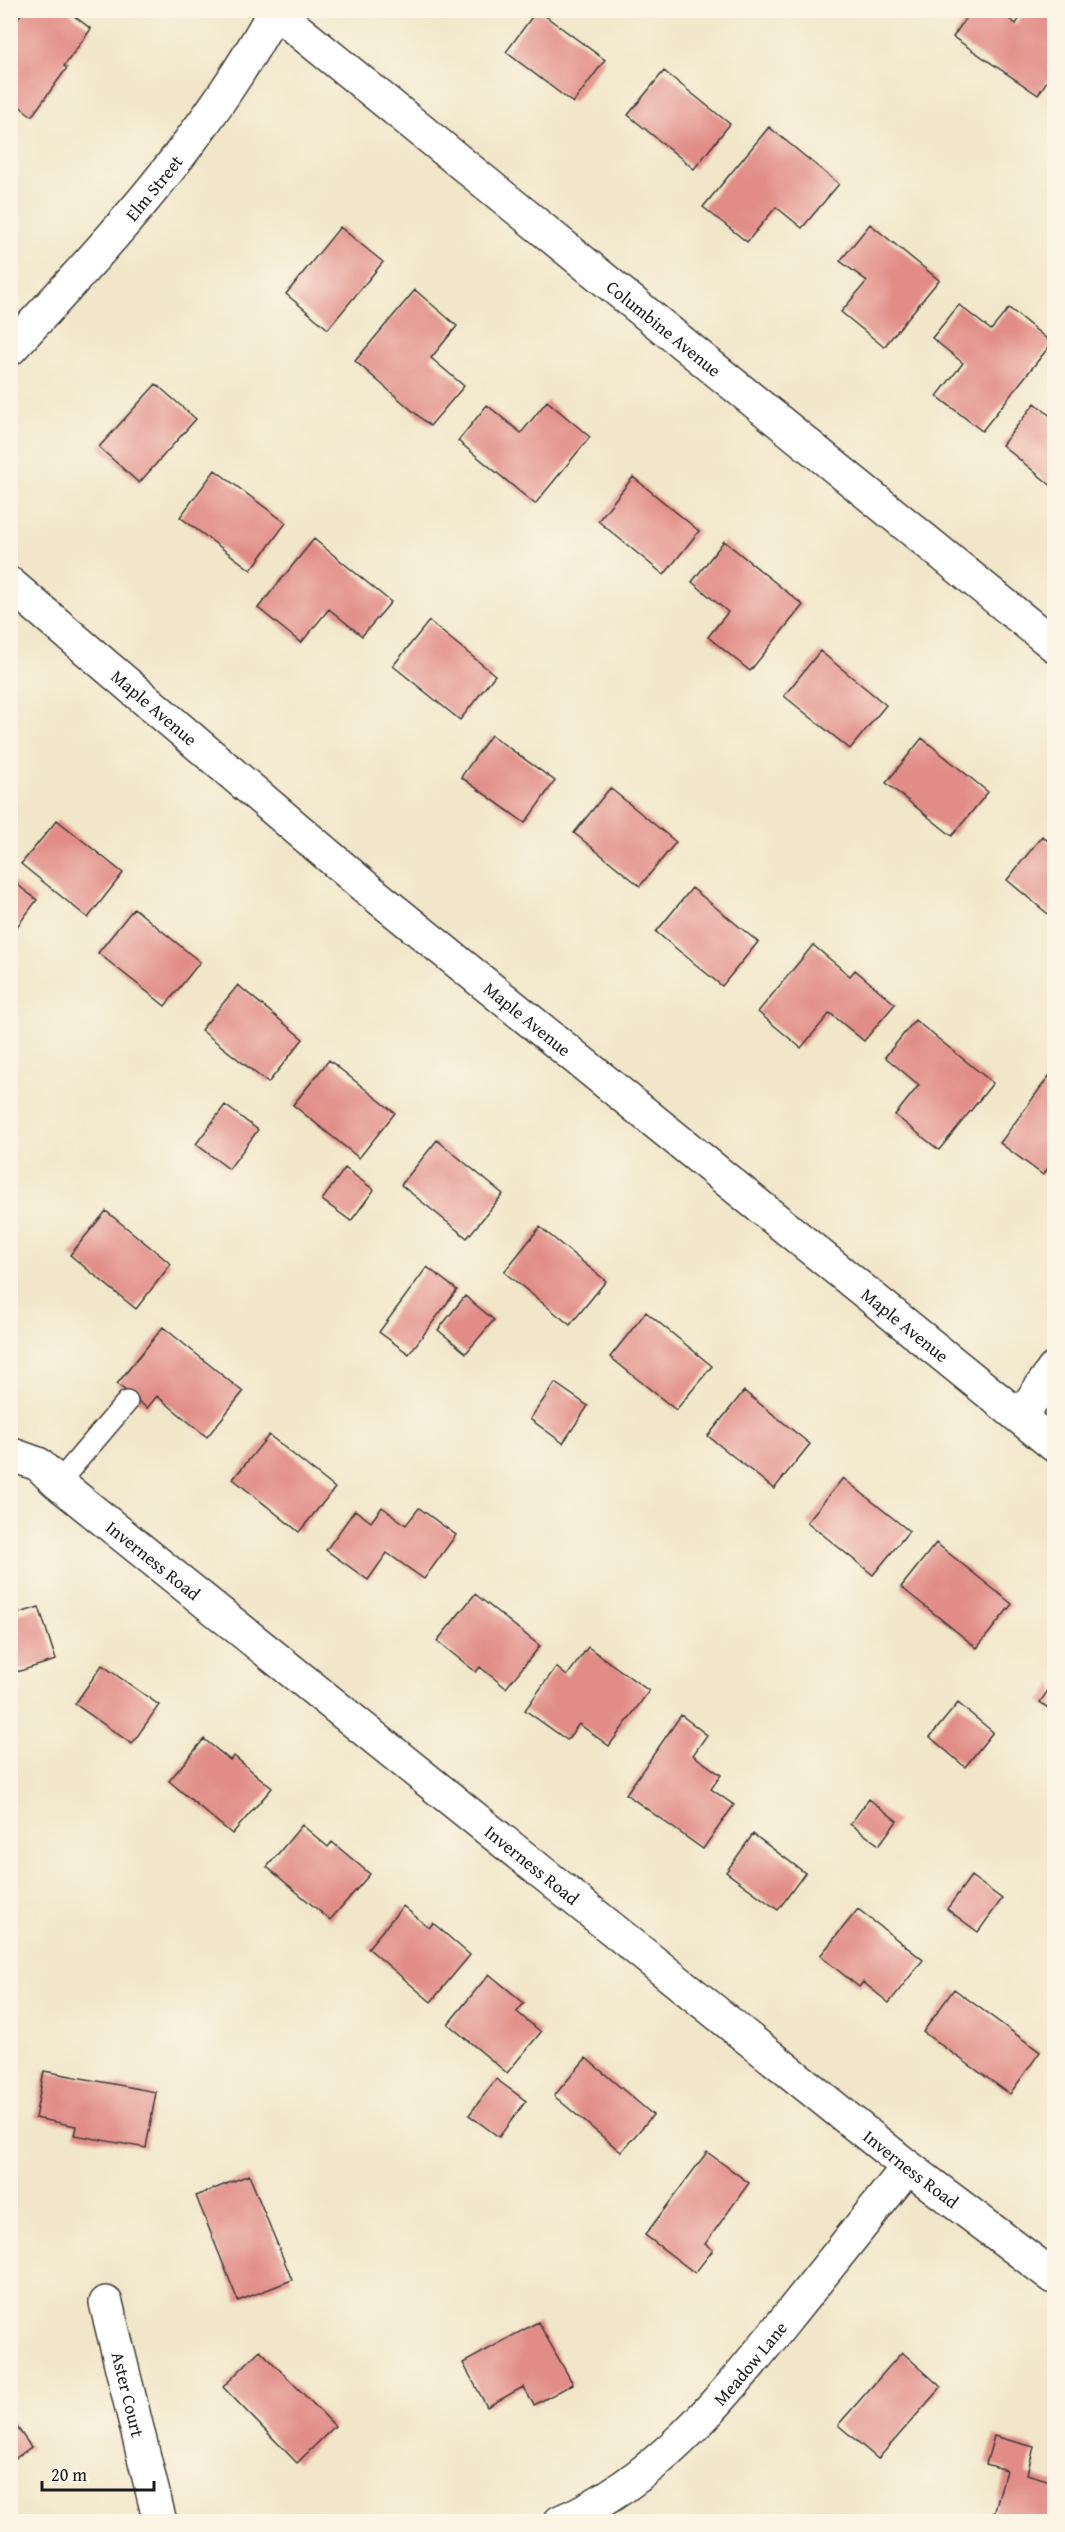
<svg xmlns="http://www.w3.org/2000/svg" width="1065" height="2532" viewBox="0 0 1065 2532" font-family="'Gentium Book Plus',serif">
	<rect width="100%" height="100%" fill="#fcf5e5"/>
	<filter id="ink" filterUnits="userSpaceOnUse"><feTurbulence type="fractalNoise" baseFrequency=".0167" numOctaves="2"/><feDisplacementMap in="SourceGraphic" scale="12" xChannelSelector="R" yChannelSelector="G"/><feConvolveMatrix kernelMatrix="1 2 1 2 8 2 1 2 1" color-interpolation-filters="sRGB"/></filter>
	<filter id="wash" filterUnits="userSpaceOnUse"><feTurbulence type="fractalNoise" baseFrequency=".008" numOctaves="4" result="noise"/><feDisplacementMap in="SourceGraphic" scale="24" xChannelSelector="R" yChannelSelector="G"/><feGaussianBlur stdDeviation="1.35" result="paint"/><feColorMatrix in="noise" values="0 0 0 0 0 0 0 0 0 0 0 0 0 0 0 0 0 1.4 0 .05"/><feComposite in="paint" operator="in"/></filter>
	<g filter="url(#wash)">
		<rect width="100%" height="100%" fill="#f1e6c9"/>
		<g id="blocks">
			<path fill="#e18c87" d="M24,10H66L91,29L64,66L67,68L32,116L10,99V28Z
				M537,10L605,60L573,103L506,52Z
				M971,10H997L1016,24L1025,10H1054V70L1038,95L953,37Z
				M664,71L730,124L694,169L628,115Z
				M769,127L839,184L802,228L776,207L747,242L703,207Z
				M870,224L939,280L884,347L841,312L867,281L840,261Z
				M340,227L383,262L328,329L286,294Z
				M415,290L457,326L431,358L464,386L430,426L355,361Z
				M959,305L991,330L1009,308L1052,343L982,431L937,396L963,363L932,338Z
				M156,384L196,419L139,483L99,447Z
				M547,401L590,437L535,504L458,441L487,405L521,433Z
				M1035,403L1054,419V488L1002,445Z
				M215,470L286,523L251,570L180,517Z
				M633,477L699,531L664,575L598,521Z
				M314,539L391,602L362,636L329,609L301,643L258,608Z
				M724,541L803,605L750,671L708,637L728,612L692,582Z
				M429,621L495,675L460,720L393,666Z
				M820,651L886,705L850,749L784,696Z
				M491,735L555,781L525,823L461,777Z
				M922,738L988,792L952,836L886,783Z
				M610,788L676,842L640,886L574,833Z
				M57,820L123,873L88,918L21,864Z
				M1042,836L1054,846V919L1007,880Z
				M10,879L37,900L13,932L10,930Z
				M692,888L758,942L722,986L656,932Z
				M134,908L200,962L165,1006L98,953Z
				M813,945L850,976L855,970L895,1004L864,1041L830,1013L801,1048L758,1012Z
				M238,985L303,1039L268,1083L201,1030Z
				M915,1020L993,1083L939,1150L895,1115L919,1085L885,1057Z
				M329,1060L395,1113L359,1158L293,1105Z
				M1049,1076L1054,1080V1160L1043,1175L1000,1143Z
				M225,1105L258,1130L229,1169L196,1144Z
				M437,1140L503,1194L467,1238L401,1185Z
				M345,1168L374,1190L351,1221L322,1200Z
				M106,1211L171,1264L136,1309L70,1255Z
				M540,1227L606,1281L570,1325L504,1272Z
				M427,1267L457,1290L409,1354L379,1332Z
				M465,1296L494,1320L466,1353L438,1330Z
				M646,1312L712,1366L676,1410L610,1357Z
				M163,1327L243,1392L207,1437L157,1396L147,1408L117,1384Z
				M555,1383L588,1406L563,1443L530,1419Z
				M744,1391L810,1444L774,1489L708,1436Z
				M269,1435L335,1488L299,1532L233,1479Z
				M843,1478L909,1531L873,1575L807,1522Z
				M382,1507L406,1525L419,1508L456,1535L424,1579L387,1553L368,1580L326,1550L355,1510L371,1522Z
				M936,1543L1012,1604L977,1648L901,1587Z
				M475,1594L540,1646L506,1688L480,1667L476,1672L437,1641Z
				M39,1607L56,1660L10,1674V1616Z
				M588,1647L649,1691L609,1746L579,1724L567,1740L525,1710L556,1667L567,1676Z
				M102,1665L159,1705L132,1744L75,1704Z
				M1054,1682V1712L1040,1702Z
				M958,1703L993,1732L965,1767L930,1737Z
				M681,1715L707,1735L693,1755L721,1775L711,1789L734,1805L703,1849L626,1794Z
				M204,1739L230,1760L234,1756L272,1788L232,1834L169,1781Z
				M869,1799L897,1821L879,1845L850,1824Z
				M302,1825L328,1847L332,1842L370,1874L330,1920L267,1867Z
				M753,1834L805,1873L778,1910L726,1872Z
				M971,1876L1002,1899L978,1932L947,1909Z
				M403,1906L429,1928L433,1923L470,1955L431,2002L368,1948Z
				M858,1909L923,1960L889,2003L863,1982L859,1987L820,1956Z
				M489,1974L524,2003L517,2012L541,2032L507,2073L448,2024Z
				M954,1989L1040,2052L1010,2094L923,2032Z
				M586,2058L653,2115L621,2152L554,2096Z
				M44,2071L156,2092L146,2148L74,2135L76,2126L35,2118Z
				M496,2079L526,2101L499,2137L469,2115Z
				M707,2152L749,2183L705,2244L713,2250L695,2273L645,2235Z
				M249,2175L292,2280L238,2301L196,2196Z
				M538,2322L573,2384L534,2405L523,2387L487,2407L463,2363Z
				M260,2350L335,2426L297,2463L223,2387Z
				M902,2352L941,2387L878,2459L838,2425Z
				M10,2417L31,2447L10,2462Z
				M994,2436L1034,2447L1027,2474L1054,2482V2522H992L1006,2470L986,2464Z"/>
		</g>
	</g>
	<g filter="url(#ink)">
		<use href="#blocks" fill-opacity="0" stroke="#3c3a36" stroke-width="1.5"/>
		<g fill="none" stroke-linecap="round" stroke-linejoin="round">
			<g stroke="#3c3a36" stroke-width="24">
				<path id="lane" d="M58,1483L127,1402"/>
			</g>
			<g stroke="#3c3a36" stroke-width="36">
				<g id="street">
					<path id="s1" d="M273,10L1054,645"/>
					<path id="s2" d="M10,349C108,244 206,138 275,10"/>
					<path d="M1020,1417L1054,1369"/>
					<path id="s3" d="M10,1454L38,1464L58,1483L908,2167L1054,2277"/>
					<path id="s4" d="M106,2303L160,2522"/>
					<path id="s5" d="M560,2522C659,2480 726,2394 791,2313C830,2264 869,2216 908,2167"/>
				</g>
			</g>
			<g stroke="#3c3a36" stroke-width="36">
				<g id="secondary">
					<path id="s6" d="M10,584L364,886L1054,1445"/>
				</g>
			</g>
			<use href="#lane" stroke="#fff" stroke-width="21"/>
			<use href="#street" stroke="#fff" stroke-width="33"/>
			<use href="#secondary" stroke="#fff" stroke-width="33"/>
		</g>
	</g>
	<g text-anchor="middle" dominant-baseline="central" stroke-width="5" stroke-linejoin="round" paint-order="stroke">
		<g font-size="18" fill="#1c1c1c" stroke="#fcf5e5">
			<text stroke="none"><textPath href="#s2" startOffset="216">Elm Street</textPath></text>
			<text stroke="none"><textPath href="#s1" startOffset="504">Columbine Avenue</textPath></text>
			<text stroke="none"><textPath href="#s6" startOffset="190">Maple Avenue</textPath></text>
			<text stroke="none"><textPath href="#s6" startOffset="676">Maple Avenue</textPath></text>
			<text stroke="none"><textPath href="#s6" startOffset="1162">Maple Avenue</textPath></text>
			<text stroke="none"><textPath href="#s3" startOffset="180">Inverness Road</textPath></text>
			<text stroke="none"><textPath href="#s3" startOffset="666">Inverness Road</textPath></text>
			<text stroke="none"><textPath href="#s3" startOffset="1152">Inverness Road</textPath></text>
			<text stroke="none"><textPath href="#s5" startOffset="250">Meadow Lane</textPath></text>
			<text stroke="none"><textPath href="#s4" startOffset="94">Aster Court</textPath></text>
		</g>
	</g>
	<rect width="1065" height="2532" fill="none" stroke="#fcf5e5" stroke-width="36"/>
	<path d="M42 2481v9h112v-9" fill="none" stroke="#1c1c1c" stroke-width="3"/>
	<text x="51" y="2481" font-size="18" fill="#1c1c1c" stroke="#fcf5e5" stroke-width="4.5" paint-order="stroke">20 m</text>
</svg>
